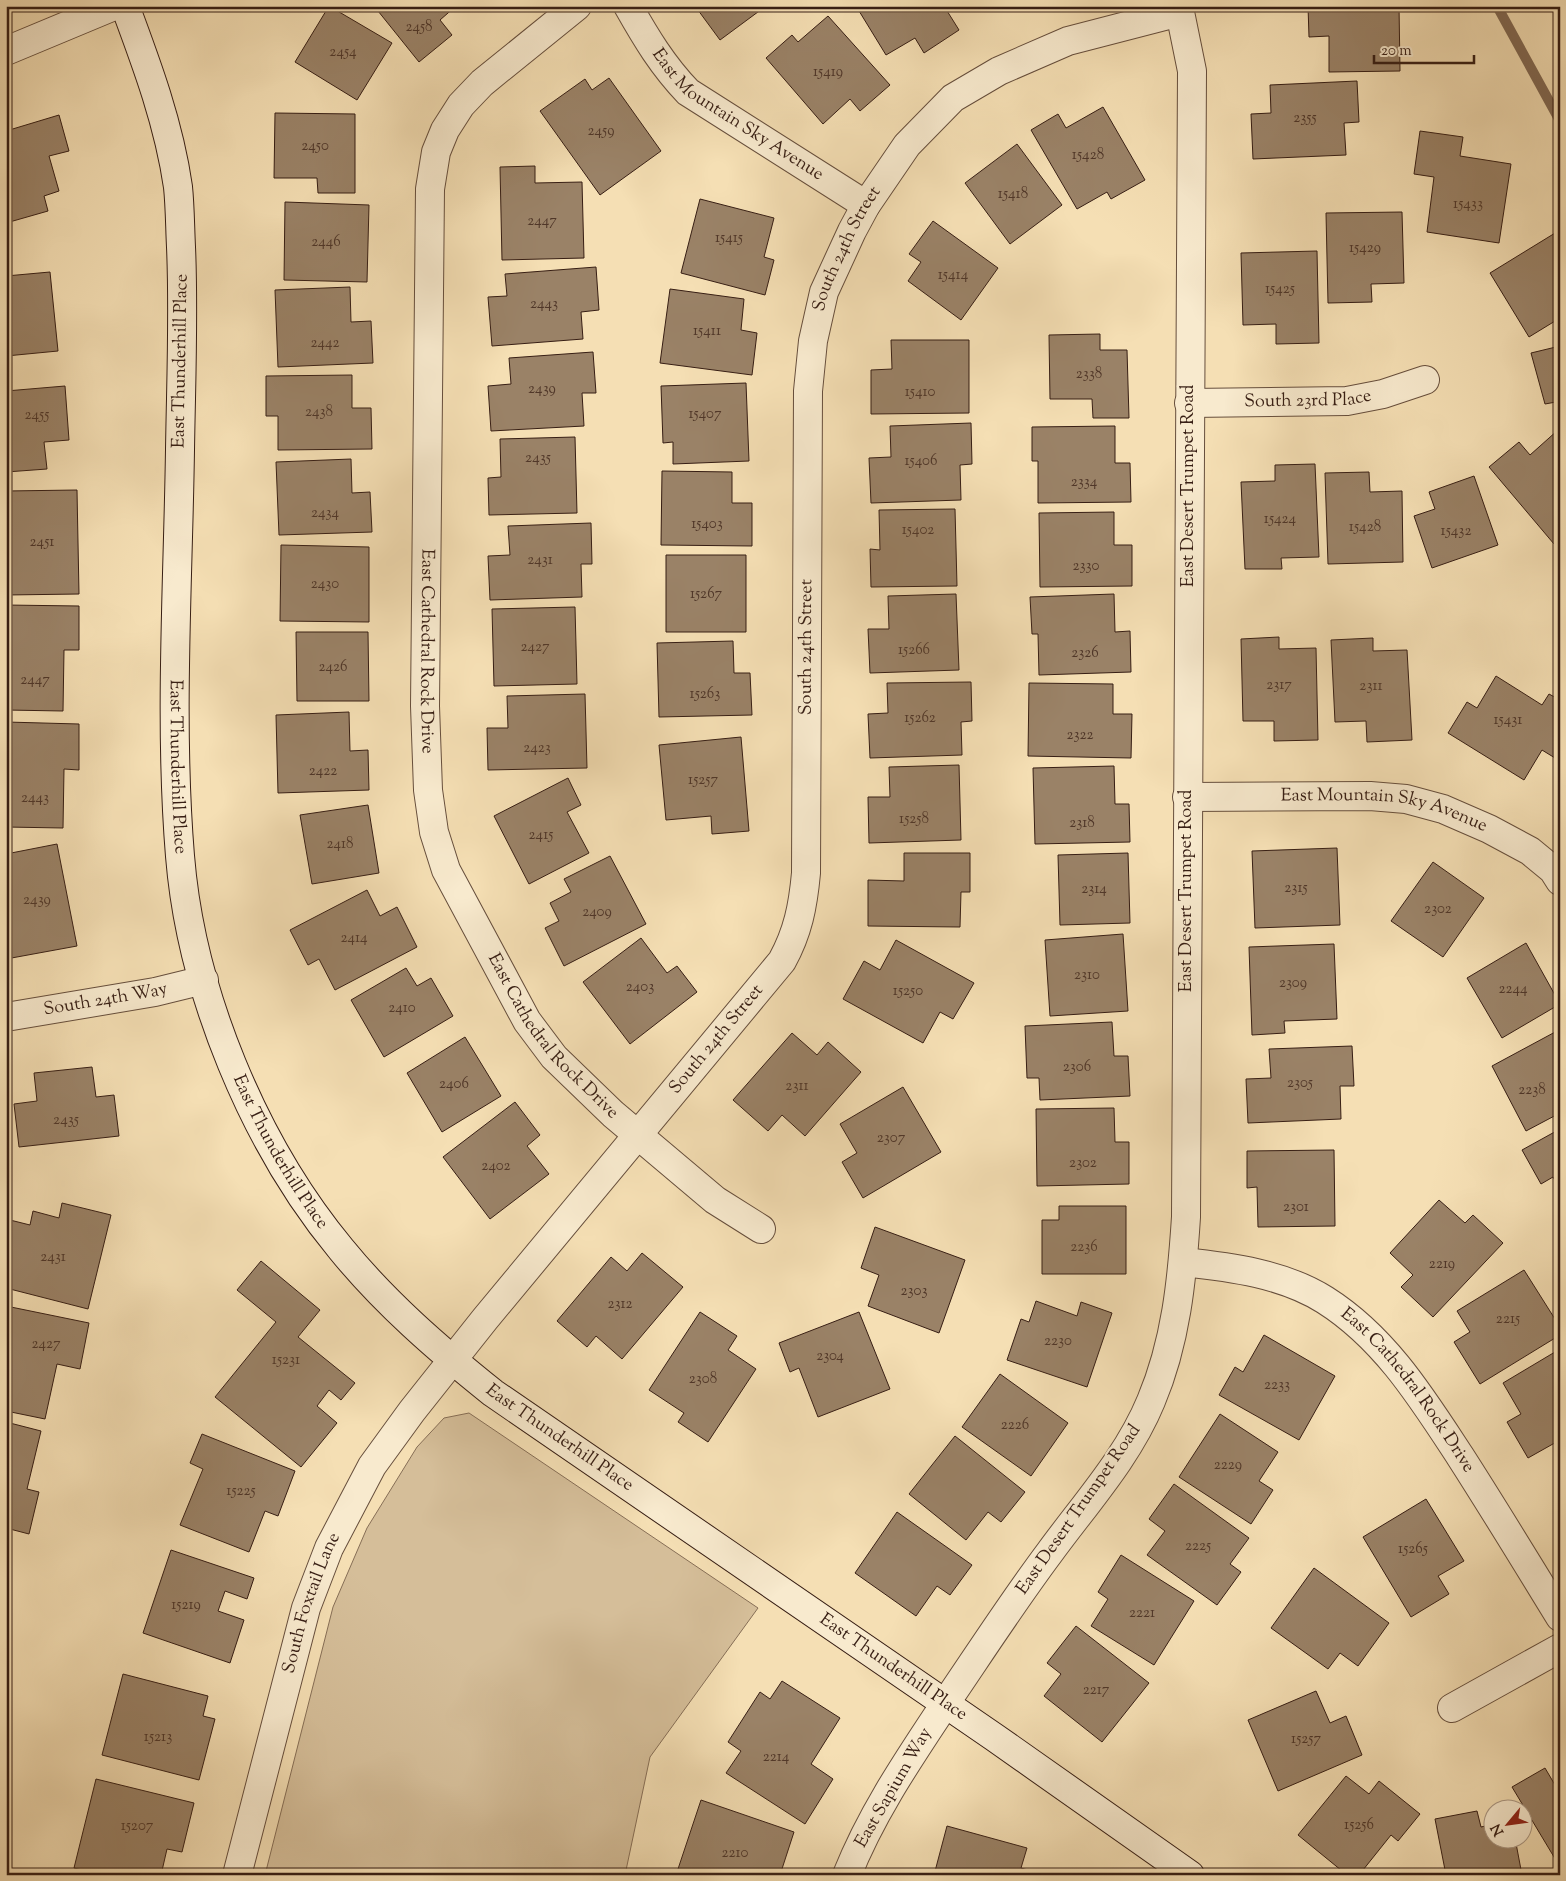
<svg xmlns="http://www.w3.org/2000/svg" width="1566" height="1881" viewBox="0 0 1566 1881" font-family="'Sorts Mill Goudy',serif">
	<rect width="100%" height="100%" fill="#f5dfb4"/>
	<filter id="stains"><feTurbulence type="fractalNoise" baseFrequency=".004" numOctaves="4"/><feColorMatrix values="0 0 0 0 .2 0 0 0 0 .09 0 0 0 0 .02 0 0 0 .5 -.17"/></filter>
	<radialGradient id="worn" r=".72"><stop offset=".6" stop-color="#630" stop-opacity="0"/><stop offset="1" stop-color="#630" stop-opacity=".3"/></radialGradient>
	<path fill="#d5be99" stroke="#866e56" d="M469,1413L758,1608L650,1757L625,1875H265L333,1607L367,1528L417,1447L444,1418Z"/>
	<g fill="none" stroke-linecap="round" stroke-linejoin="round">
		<path stroke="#826a54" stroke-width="10" d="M1497,6L1560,121"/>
	</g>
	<path fill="#9a8267" stroke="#371e14" d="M329,6L392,43L357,100L295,62Z
		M374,6H456L440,20L452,35L419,62Z
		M695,6H766L720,40Z
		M856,6H944L959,30L924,53L915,38L886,55Z
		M1308,6H1399L1400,71L1329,72V36L1309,37Z
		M828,16L890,85L860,111L850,99L823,124L766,58L792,35L798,42Z
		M609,78L661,151L600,195L540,111L585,79L592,90Z
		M1357,81L1359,122L1344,123L1346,155L1253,159L1251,114L1271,113L1270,85Z
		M1103,107L1145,180L1111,199L1107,192L1077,209L1031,130L1058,114L1066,128Z
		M275,113L355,114V193H318L317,178H274Z
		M59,115L69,151L49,156L59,191L44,196L48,211L6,223V131Z
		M1420,131L1463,137L1460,156L1511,164L1499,243L1427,232L1434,177L1414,174Z
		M1017,144L1062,205L1010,244L965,183Z
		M535,166V183L582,182L584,258L502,260L500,167Z
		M700,199L774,218L764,257L774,260L765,295L681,273Z
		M285,202L369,205L367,282L284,280Z
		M1402,212L1404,283L1371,284L1372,302L1328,303L1326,213Z
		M933,221L998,268L961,320L908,281L921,262L909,254Z
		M1560,230V318L1529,337L1490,273Z
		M1317,251L1319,343L1276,344V324L1243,325L1241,253Z
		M596,267L599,310L581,312L583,339L492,346L488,297L507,296L505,274Z
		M50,272L58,351L6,356V276Z
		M350,287L351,322L371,321L373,363L278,367L275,290Z
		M670,289L744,299L741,330L757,333L752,375L660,363Z
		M1100,334V350H1127L1129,418H1093L1092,399H1050L1049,335Z
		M891,340H969V413L871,414V370L892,369Z
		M1560,346V417L1556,402L1545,404L1531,353Z
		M593,352L596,393H582L584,426L491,431L488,386L511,384L509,358Z
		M352,375V408H371L372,449L278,450V416H266V376Z
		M746,383L749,461L673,464V442L663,443L661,386Z
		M65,386L69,440L44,442L47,469L6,472V391Z
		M971,423L972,464L960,465L961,500L871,503L869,458L891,457L890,426Z
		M1115,426V463H1130L1131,502L1038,503V461H1032V427Z
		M1558,430L1560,539L1554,544L1489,467L1519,442L1530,455Z
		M575,437L577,513L489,515L488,478L501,477L500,439Z
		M351,459L352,493L370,492L372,532L279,535L276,462Z
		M1315,464L1319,557L1281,558L1282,569H1245L1241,482L1275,481V465Z
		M662,471L732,472V503H752V546L661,545Z
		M1369,472L1370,492L1402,491L1403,562L1328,564L1325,473Z
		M1474,476L1498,545L1432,568L1414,516L1435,509L1429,492Z
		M77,490L79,594L6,595V491Z
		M955,509L957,586L871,587L870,549L880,550L879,510Z
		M1114,512V545H1132V586L1040,587L1039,513Z
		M591,523L592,564H581L582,597L490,600L488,556L510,555L508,526Z
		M281,545L369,547V622L280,621Z
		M666,555H746V632H666Z
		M956,594L959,670L870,673L868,629H889L888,596Z
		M1114,594L1115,632L1130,631L1131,672L1039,675L1038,634H1032L1030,597Z
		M6,605L79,606V650H64L63,711L6,710Z
		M575,607L577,684L494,686L492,609Z
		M296,632H368L369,701H297Z
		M1279,637V649L1316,648L1318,740L1274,741V721H1243L1241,639Z
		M1373,638V651L1407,650L1412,740L1367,742L1366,721L1335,722L1331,640Z
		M733,641L734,673H750L752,715L659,717L657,643Z
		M1496,676L1542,705L1549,694L1560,700V751L1555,758L1542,750L1524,780L1448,733L1467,702L1477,708Z
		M971,682L972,721L961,722L962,755L870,758L868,714L888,713L887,683Z
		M1029,683L1113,684V714H1132L1131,758L1028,756Z
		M585,694L587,768L488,770L487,728H508L507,696Z
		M349,712L350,751L368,750L369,790L278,793L276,715Z
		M6,722L79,724V770L64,769L63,828L6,827Z
		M741,737L749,831L712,834L711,816L666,820L659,745Z
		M959,765L961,840L869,843L868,797H890L889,767Z
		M1114,766L1115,804H1129L1130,842L1035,844L1033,768Z
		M568,778L581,805L567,812L589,853L529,884L494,816Z
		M368,805L379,873L312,884L300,815Z
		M57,844L77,946L6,959V854Z
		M1337,848L1340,925L1255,928L1252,851Z
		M904,853H970V892H961L960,927L868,926V880L904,881Z
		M1128,853L1130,923L1060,925L1058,855Z
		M610,856L646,924L564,966L545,928L559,921L550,903L571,892L564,879Z
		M1433,862L1484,898L1443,957L1391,921Z
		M367,890L380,916L397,907L417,947L335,990L319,959L308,965L290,930Z
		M1123,934L1128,1011L1050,1016L1045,940Z
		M641,938L667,973L677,966L697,992L630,1044L583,982Z
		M896,940L974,983L953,1019L940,1012L923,1043L843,999L864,961L880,970Z
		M1526,943L1560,1004L1502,1038L1467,978Z
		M1334,944L1337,1019L1284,1021L1285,1033L1252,1035L1249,947Z
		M406,968L417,986L431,978L453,1016L384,1057L351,1000Z
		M1112,1022L1114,1056H1128L1130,1096L1040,1100L1039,1078H1027L1025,1026Z
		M1557,1031L1560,1036V1113L1526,1131L1492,1066Z
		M792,1033L817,1055L828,1042L861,1072L805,1136L782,1115L768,1131L733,1100Z
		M465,1037L501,1096L442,1132L407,1073Z
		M1352,1046L1354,1086H1340L1341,1119L1248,1123L1246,1079L1271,1078L1269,1049Z
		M92,1067L96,1097L114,1095L119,1136L19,1147L14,1104L37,1101L34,1073Z
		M903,1087L941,1152L863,1198L842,1162L857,1153L840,1124Z
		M515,1102L540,1135L527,1146L549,1174L490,1219L443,1157Z
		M1114,1108L1115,1142H1129V1184L1037,1186L1036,1109Z
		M1560,1129V1189L1553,1177L1541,1184L1522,1150Z
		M1334,1150L1335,1226L1258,1227L1257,1187L1247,1188V1151Z
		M1439,1200L1465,1223L1473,1215L1503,1243L1433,1317L1401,1287L1413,1275L1390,1253Z
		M62,1203L111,1215L88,1309L6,1288V1219L30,1225L33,1211L59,1218Z
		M1059,1206H1126V1274H1042V1220H1059Z
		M875,1227L965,1260L939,1333L868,1306L879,1275L861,1268Z
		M642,1253L683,1287L622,1359L596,1336L587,1347L557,1321L611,1257L627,1271Z
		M261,1261L320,1310L298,1337L355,1383L341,1400L329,1390L317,1406L337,1423L301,1467L215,1397L276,1322L237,1290Z
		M1524,1270L1560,1327V1335L1480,1384L1454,1342L1470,1332L1457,1311Z
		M1036,1301L1077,1316L1081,1302L1112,1313L1087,1387L1007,1360L1021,1319L1029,1322Z
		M6,1306L89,1323L80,1369L57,1364L45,1419L6,1411Z
		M700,1312L737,1336L728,1350L756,1369L708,1442L678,1422L684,1413L649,1390Z
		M859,1312L890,1389L818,1417L799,1368L790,1372L779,1343Z
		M1264,1335L1335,1376L1299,1440L1219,1395L1235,1367L1243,1372Z
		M1560,1349V1440L1528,1458L1507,1422L1521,1414L1503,1383Z
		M1000,1374L1068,1423L1031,1476L962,1427Z
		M1220,1414L1278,1452L1259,1481L1273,1490L1251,1524L1179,1477Z
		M6,1422L41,1431L27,1489L39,1492L29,1534L6,1528Z
		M202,1434L295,1471L278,1516L265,1511L249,1552L180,1525L203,1469L190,1463Z
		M955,1436L1025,1492L1001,1522L988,1512L966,1540L909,1494Z
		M1174,1484L1249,1538L1230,1564L1241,1572L1217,1605L1147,1555L1165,1531L1149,1519Z
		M1426,1499L1464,1561L1438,1576L1449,1594L1411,1617L1363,1537Z
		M897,1512L972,1565L950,1595L937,1586L916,1616L855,1573Z
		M171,1550L254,1578L247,1599L225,1591L218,1611L244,1620L230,1663L143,1633Z
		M1121,1555L1194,1601L1154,1665L1091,1626L1108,1599L1098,1592Z
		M1314,1568L1389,1623L1358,1666L1340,1653L1328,1669L1271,1628Z
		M1076,1626L1149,1683L1102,1742L1044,1696L1061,1674L1047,1663Z
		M123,1674L208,1696L203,1716L215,1719L199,1780L102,1755Z
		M782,1681L840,1718L811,1764L833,1779L805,1824L726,1773L741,1751L728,1742L760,1692L770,1699Z
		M1316,1691L1330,1723L1346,1716L1362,1755L1278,1791L1248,1720Z
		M1545,1768L1558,1790L1560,1789V1867L1512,1787Z
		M1346,1776L1369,1794L1379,1781L1420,1814L1398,1841L1391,1835L1359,1875H1347L1298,1835Z
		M96,1779L194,1803L182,1852L167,1849L161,1875H102L74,1868Z
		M701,1800L794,1832L780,1875H676Z
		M1477,1811L1481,1827L1494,1824V1838H1515L1522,1875H1446L1435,1819Z
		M947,1826L1027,1848L1021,1868L1031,1871L1030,1875H934Z"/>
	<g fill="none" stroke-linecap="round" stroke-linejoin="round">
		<g stroke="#664e3c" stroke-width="30">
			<g id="street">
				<path id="s1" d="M577,6L482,83L461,105L445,130L436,152L430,189L425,706L428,790L434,832L446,870L527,1021L554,1057L613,1114L715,1200L761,1229"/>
				<path id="s2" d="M628,6C646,38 663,66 688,92L866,205"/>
				<path d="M6,51L114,6"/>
				<path id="s3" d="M1189,403L1347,401L1383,394L1425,380"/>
				<path id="s4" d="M1187,797L1370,796L1406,799L1443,809L1489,829L1530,851L1553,870L1560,881"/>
				<path id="s5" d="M6,1017L155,992L204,980"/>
				<path id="s6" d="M1183,1262C1231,1267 1284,1274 1325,1300C1385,1338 1422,1398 1460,1456C1494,1509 1527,1563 1560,1617"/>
				<path d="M1452,1708L1560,1648"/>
				<path id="s7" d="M237,1875L306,1608L329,1548L372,1466L412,1411L485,1319L782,961C798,932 803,906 806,873L808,391L813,341L824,292L852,231L866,205L907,145L953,98L999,71L1068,41L1180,12L1192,71L1186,1217C1182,1280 1176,1342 1151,1401C1128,1457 1085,1504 1050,1552C1014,1600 981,1651 947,1701C910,1757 872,1812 847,1875"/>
			</g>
		</g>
		<g stroke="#371e14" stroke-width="30">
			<g id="secondary">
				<path id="s8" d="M125,6C147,65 169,124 178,187C180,206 180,227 181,247C184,314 181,382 180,450C178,585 169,722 180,856C191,992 254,1144 341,1249C385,1303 438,1349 493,1393L994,1737L1190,1875"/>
			</g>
		</g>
		<use href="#street" stroke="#f8eace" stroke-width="28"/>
		<use href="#secondary" stroke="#f8eace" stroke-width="28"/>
	</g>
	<g text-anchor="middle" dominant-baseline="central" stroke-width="4.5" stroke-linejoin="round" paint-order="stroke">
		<g font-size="15" fill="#503729">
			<text x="419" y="27">2458</text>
			<text x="343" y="52">2454</text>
			<text x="828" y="72">15419</text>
			<text x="1305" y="118">2355</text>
			<text x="601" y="131">2459</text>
			<text x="315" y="146">2450</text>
			<text x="1088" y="155">15428</text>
			<text x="1013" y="194">15418</text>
			<text x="1468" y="204">15433</text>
			<text x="542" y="221">2447</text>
			<text x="729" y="238">15415</text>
			<text x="326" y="242">2446</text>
			<text x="1365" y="248">15429</text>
			<text x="953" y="275">15414</text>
			<text x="1280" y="289">15425</text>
			<text x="544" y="304">2443</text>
			<text x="707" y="331">15411</text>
			<text x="325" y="343">2442</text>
			<text x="1089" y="374">2338</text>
			<text x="542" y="389">2439</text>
			<text x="920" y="392">15410</text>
			<text x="319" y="412">2438</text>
			<text x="705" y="414">15407</text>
			<text x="37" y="415">2455</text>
			<text x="538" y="458">2435</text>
			<text x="921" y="461">15406</text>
			<text x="1084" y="482">2334</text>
			<text x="325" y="513">2434</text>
			<text x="1280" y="519">15424</text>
			<text x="707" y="524">15403</text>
			<text x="1365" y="527">15428</text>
			<text x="918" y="530">15402</text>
			<text x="1456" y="531">15432</text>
			<text x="42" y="542">2451</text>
			<text x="540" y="560">2431</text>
			<text x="1086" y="566">2330</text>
			<text x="325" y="584">2430</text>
			<text x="706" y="594">15267</text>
			<text x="535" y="647">2427</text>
			<text x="914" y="650">15266</text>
			<text x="1085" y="653">2326</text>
			<text x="333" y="667">2426</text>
			<text x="35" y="680">2447</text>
			<text x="1279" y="685">2317</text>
			<text x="1371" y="686">2311</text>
			<text x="705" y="694">15263</text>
			<text x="920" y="718">15262</text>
			<text x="1508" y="720">15431</text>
			<text x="1080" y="735">2322</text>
			<text x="537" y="748">2423</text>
			<text x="323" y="771">2422</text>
			<text x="703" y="780">15257</text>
			<text x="35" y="798">2443</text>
			<text x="914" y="819">15258</text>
			<text x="1082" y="823">2318</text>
			<text x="541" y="835">2415</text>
			<text x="340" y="844">2418</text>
			<text x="1296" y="888">2315</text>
			<text x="1094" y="889">2314</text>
			<text x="37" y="900">2439</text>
			<text x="1438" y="909">2302</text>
			<text x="597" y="912">2409</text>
			<text x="354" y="938">2414</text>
			<text x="1087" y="975">2310</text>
			<text x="1293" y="983">2309</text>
			<text x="640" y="987">2403</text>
			<text x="1513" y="989">2244</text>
			<text x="908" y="991">15250</text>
			<text x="402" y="1008">2410</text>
			<text x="1077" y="1067">2306</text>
			<text x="1300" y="1083">2305</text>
			<text x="454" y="1084">2406</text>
			<text x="797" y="1086">2311</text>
			<text x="1532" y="1090">2238</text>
			<text x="66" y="1120">2435</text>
			<text x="891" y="1138">2307</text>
			<text x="1083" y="1163">2302</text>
			<text x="496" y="1166">2402</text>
			<text x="1296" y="1207">2301</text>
			<text x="1084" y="1247">2236</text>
			<text x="53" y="1257">2431</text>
			<text x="1442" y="1264">2219</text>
			<text x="914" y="1291">2303</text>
			<text x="620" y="1304">2312</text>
			<text x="1508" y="1319">2215</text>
			<text x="1058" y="1341">2230</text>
			<text x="46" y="1344">2427</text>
			<text x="830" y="1356">2304</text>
			<text x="286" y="1360">15231</text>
			<text x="703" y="1379">2308</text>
			<text x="1277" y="1385">2233</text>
			<text x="1015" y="1425">2226</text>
			<text x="1228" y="1465">2229</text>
			<text x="241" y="1491">15225</text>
			<text x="1198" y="1546">2225</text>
			<text x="1413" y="1549">15265</text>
			<text x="186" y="1605">15219</text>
			<text x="1142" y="1613">2221</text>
			<text x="1096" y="1690">2217</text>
			<text x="158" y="1737">15213</text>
			<text x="1306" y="1739">15257</text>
			<text x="776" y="1757">2214</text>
			<text x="1359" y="1825">15256</text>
			<text x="137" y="1826">15207</text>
			<text x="735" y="1853">2210</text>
		</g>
		<g font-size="18" fill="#371e14" stroke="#f8eace">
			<text stroke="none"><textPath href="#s2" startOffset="158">East Mountain Sky Avenue</textPath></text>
			<text stroke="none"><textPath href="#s7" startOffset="1806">South 24th Street</textPath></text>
			<text transform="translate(181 361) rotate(-89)">East Thunderhill Place</text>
			<text stroke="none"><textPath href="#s3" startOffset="119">South 23rd Place</textPath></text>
			<text transform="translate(1189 486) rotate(-90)">East Desert Trumpet Road</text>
			<text stroke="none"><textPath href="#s7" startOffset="1401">South 24th Street</textPath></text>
			<text stroke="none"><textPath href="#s1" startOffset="706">East Cathedral Rock Drive</textPath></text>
			<text stroke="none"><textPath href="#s8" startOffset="769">East Thunderhill Place</textPath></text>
			<text stroke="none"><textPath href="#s4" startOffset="199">East Mountain Sky Avenue</textPath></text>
			<text transform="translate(1187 891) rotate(-90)">East Desert Trumpet Road</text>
			<text stroke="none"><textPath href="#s5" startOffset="101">South 24th Way</textPath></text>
			<text stroke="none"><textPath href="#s1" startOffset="1126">East Cathedral Rock Drive</textPath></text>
			<text stroke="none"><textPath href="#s7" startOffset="981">South 24th Street</textPath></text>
			<text stroke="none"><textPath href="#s8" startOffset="1174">East Thunderhill Place</textPath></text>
			<text stroke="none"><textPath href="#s6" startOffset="272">East Cathedral Rock Drive</textPath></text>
			<text stroke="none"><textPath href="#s8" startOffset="1579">East Thunderhill Place</textPath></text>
			<text transform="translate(1079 1510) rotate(-55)">East Desert Trumpet Road</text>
			<text stroke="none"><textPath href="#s7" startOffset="282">South Foxtail Lane</textPath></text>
			<text stroke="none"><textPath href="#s8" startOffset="1984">East Thunderhill Place</textPath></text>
			<text transform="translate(894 1788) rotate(-60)">East Sapium Way</text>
		</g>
	</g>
	<rect width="1566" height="1881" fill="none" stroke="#f5dfb4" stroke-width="25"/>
	<rect x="8" y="8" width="1551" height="1866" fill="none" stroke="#371e14" stroke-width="2.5"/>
	<rect x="12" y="12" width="1541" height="1856" fill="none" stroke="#371e14"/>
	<g transform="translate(1508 1824) rotate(241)"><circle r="24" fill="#f8eace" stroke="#ab9884"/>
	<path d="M0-4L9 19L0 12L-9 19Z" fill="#8f2418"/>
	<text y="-8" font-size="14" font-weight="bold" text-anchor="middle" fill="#371e14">N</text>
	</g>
	<path d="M1374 55v8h100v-8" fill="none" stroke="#371e14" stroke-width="2.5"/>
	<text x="1381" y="55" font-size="15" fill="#371e14" stroke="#f8eace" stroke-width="4" paint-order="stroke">20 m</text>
	<rect width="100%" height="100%" filter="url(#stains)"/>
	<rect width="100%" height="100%" fill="url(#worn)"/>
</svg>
